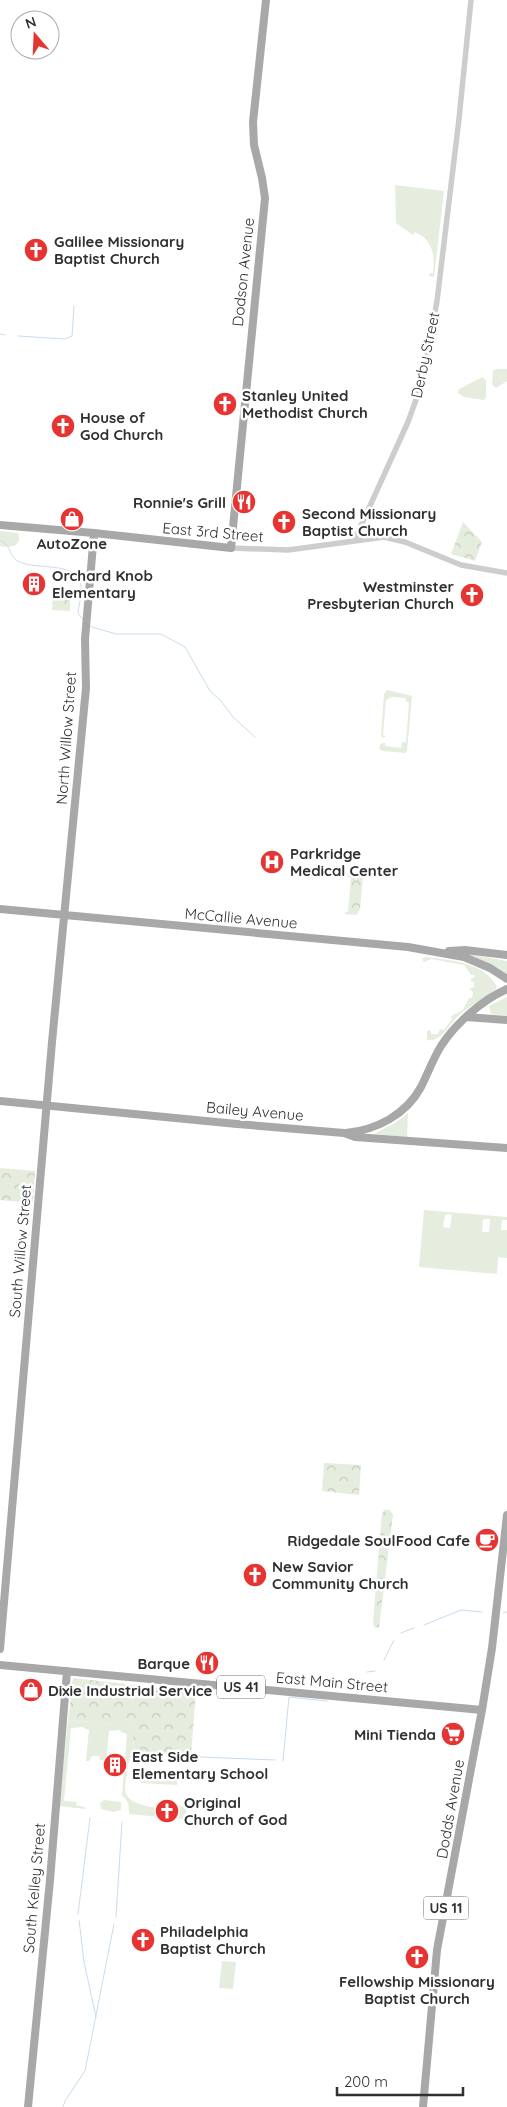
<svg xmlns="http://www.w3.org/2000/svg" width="507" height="2107" viewBox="0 0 507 2107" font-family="Quicksand,sans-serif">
	<defs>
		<pattern id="park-crowns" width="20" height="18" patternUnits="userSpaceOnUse" patternTransform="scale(1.25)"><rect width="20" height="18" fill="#e5edde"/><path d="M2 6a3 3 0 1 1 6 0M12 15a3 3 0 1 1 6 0" fill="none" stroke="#c5ccbf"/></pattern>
	</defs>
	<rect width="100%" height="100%" fill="#fff"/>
	<path fill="#e5edde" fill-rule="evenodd" d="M395,185L444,191L434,277L429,276L430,273H433C435,255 433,240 415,232L413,235L396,223Z
		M497,369H507V381L496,388L492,385L493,370Z
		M483,377L486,381V397L484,400L464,397L458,393L459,389Z
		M0,531L18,533C23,547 10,548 0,546Z
		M387,690L412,696L407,751L405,753L382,751L379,748L380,744L385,743V746L401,748L402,742H406L409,703L406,701L405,698L392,697L386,700L383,735L386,736L383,738L381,736L384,694Z
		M462,953L507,961V977L481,960Z
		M425,957C449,960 485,962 497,987C493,994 468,1007 459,1015C449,1024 441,1043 427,1040V1030L431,1031V1034H438L440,1029L444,1030L452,1019L451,1016L463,1010L469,998H472L473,992L469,989L474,987V982L471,981V978H474L475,975H471L464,965L431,959L424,962L422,959Z
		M507,997V1016L491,1014L489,1006Z
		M408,1113L407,1137L374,1134L395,1123Z
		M424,1210L507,1217V1220H502L501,1230H507V1258L498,1257L497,1274L419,1267ZM447,1214L452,1215L450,1228L443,1227L445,1216ZM483,1219H490L489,1232H482Z
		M68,1720L135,1726L133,1748L136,1752C128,1758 128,1764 127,1773C126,1778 125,1784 125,1789C126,1809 164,1808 180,1809V1806L187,1807L185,1817L181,1819L129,1814C129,1806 129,1800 122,1796L127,1734L121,1732L120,1730L109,1731L106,1762L99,1759L100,1756H92L89,1761H86L89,1730L82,1727L71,1728L64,1801L77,1802L76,1805L85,1807V1809L59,1806Z
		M142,1771L178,1774L177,1785L141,1783Z
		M104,1800L121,1802V1810L113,1812L101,1809L100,1803Z
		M222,1961L236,1962L233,1989L219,1988Z"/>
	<path fill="url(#park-crowns)" d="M463,522L482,542L475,561L451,554Z
		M53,593L70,595V611L52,610Z
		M349,873L361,874L363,877L360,909L357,915L344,914L348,911L351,878L347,876Z
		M0,1168L35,1171L33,1203L0,1200Z
		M324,1463L361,1465L359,1495L322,1491Z
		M385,1510H390L393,1515L379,1628L374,1627L373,1622L382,1513Z
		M73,1678L196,1692L191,1755L133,1752L134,1726L68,1720Z"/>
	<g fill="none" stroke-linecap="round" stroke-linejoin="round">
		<path stroke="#cadcec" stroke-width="1" d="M0,334L5,335
			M18,336L65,339L72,336L74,306
			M0,540C10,544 9,554 16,560C33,572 78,559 81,586C82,594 79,605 78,613L84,621
			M89,625L92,627L116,634H161L185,647L210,691L221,701L233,717L255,737
			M503,1613L507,1612
			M424,1625L461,1610L482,1612
			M401,1633L414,1628
			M384,1660L394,1640
			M367,1672L375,1671
			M200,1757L275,1760
			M283,1761L289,1697L327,1701
			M78,1914L90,1818
			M116,1917L122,1822
			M79,1920L84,1962L96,2017
			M63,2107L65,2101L85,2071L114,1924"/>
		<path stroke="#cdcdcd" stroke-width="5.5" d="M354,541L408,422L422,383L437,301L459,119L471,0
			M231,548L288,550L384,537L405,542L461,565L507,573"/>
		<path stroke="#a8a8a8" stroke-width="8" d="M0,525L94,533L231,548L265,198L262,178L254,145L253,122L266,0
			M0,909L408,947L464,957L490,968L507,979
			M449,951L465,950L507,955
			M466,1017L507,1020
			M0,1101L237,1124L344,1133L355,1137L507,1148
			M346,1133C376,1130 406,1115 421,1087C428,1073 433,1059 441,1046C456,1023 482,1000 507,989
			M0,1649L52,1042L86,688L85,639L94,533
			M0,1665L482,1710
			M28,2107L50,1880L67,1671
			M423,2107L437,1950L482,1710L492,1648L507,1515"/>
	</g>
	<defs>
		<g id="church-disc" transform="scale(1.25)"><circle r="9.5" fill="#e63433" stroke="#fff"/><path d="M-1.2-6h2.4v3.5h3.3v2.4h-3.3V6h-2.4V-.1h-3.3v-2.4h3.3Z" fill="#fff"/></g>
		<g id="restaurant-disc" transform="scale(1.25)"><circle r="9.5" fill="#e63433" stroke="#fff"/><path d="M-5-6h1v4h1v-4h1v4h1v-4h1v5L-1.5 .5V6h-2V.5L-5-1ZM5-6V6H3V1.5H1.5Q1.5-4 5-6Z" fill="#fff"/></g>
		<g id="shop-disc" transform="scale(1.25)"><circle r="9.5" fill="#e63433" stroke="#fff"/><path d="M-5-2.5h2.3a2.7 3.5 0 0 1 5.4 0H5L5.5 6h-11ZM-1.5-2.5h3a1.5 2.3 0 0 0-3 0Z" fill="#fff"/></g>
		<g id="building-disc" transform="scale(1.25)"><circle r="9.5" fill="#e63433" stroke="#fff"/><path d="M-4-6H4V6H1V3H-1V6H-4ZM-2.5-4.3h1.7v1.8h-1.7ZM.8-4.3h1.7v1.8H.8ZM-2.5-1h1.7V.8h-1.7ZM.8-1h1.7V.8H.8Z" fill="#fff"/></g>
		<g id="hospital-disc" transform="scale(1.25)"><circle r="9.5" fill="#e63433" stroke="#fff"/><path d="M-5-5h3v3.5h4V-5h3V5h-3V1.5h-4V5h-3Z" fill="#fff"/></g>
		<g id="cafe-disc" transform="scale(1.25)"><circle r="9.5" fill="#e63433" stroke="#fff"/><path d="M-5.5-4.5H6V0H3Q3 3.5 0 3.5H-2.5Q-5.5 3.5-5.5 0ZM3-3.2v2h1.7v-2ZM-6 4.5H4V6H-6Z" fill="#fff"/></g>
		<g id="supermarket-disc" transform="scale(1.25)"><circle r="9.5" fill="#e63433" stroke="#fff"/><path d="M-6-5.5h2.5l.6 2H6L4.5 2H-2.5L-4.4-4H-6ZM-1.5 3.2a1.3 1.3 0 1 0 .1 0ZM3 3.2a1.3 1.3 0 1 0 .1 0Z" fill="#fff"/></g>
	</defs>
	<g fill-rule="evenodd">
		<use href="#church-disc" x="36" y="250"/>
		<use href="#church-disc" x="225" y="404"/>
		<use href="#church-disc" x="63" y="426"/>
		<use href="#restaurant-disc" x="244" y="502"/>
		<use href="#shop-disc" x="72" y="519"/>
		<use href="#church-disc" x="284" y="522"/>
		<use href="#building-disc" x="34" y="584"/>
		<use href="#church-disc" x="472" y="595"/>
		<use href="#hospital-disc" x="272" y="862"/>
		<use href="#cafe-disc" x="487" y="1540"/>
		<use href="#church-disc" x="255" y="1575"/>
		<use href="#restaurant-disc" x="207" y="1663"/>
		<use href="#shop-disc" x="31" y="1690"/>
		<use href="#supermarket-disc" x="453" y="1734"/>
		<use href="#building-disc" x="115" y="1765"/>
		<use href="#church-disc" x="167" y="1811"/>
		<use href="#church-disc" x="143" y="1940"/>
		<use href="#church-disc" x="417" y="1957"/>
	</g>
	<g text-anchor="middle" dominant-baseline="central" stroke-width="5" stroke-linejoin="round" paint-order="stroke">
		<g fill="#fff" stroke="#6e6e6e" stroke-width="1">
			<rect x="217" y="1675.5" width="48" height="23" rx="4"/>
			<rect x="423.5" y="1896.5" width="45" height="23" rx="4"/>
		</g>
		<g font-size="14" font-weight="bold" fill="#303030">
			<text x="241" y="1687">US 41</text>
			<text x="446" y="1908">US 11</text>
		</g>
		<g font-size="15" font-weight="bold" fill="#303030" stroke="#fff" text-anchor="start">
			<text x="54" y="241">Galilee Missionary<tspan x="54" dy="17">Baptist Church</tspan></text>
			<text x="242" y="395">Stanley United<tspan x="242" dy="17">Methodist Church</tspan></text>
			<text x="80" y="417">House of<tspan x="80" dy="17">God Church</tspan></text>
			<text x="226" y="502" text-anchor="end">Ronnie's Grill</text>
			<text x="302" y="513">Second Missionary<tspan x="302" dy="17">Baptist Church</tspan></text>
			<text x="72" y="543" text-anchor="middle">AutoZone</text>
			<text x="52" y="575">Orchard Knob<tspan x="52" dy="17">Elementary</tspan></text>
			<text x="454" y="586" text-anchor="end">Westminster<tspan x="454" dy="17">Presbyterian Church</tspan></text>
			<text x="290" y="853">Parkridge<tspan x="290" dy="17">Medical Center</tspan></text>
			<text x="470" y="1540" text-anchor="end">Ridgedale SoulFood Cafe</text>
			<text x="272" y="1566">New Savior<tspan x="272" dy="17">Community Church</tspan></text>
			<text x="190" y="1663" text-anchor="end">Barque</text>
			<text x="48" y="1690">Dixie Industrial Service</text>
			<text x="436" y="1734" text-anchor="end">Mini Tienda</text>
			<text x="132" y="1756">East Side<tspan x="132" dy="17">Elementary School</tspan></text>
			<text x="184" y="1802">Original<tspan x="184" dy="17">Church of God</tspan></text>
			<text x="160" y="1931">Philadelphia<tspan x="160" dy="17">Baptist Church</tspan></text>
			<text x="417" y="1981" text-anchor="middle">Fellowship Missionary<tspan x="417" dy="17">Baptist Church</tspan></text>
		</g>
		<g font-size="15" fill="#303030" stroke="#fff">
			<text transform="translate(243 272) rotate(-84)">Dodson Avenue</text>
			<text transform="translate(425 355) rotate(-78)">Derby Street</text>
			<text transform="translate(213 532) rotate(5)">East 3rd Street</text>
			<text transform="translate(66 738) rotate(-86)">North Willow Street</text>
			<text transform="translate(241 918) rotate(5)">McCallie Avenue</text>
			<text transform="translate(255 1111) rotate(5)">Bailey Avenue</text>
			<text transform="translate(20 1251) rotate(-85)">South Willow Street</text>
			<text transform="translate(332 1682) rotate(5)">East Main Street</text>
			<text transform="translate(450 1809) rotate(-80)">Dodds Avenue</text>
			<text transform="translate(34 1888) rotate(-85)">South Kelley Street</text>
		</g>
	</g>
	<g transform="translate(35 35) rotate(341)"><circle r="24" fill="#ffffff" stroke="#acacac"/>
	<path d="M0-4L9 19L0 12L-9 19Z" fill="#e63433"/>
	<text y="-8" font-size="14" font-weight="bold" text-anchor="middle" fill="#303030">N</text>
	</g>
	<path d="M337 2087v8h126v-8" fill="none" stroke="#303030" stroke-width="2.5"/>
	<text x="344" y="2087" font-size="15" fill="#303030" stroke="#ffffff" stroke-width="4" paint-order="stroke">200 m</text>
</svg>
